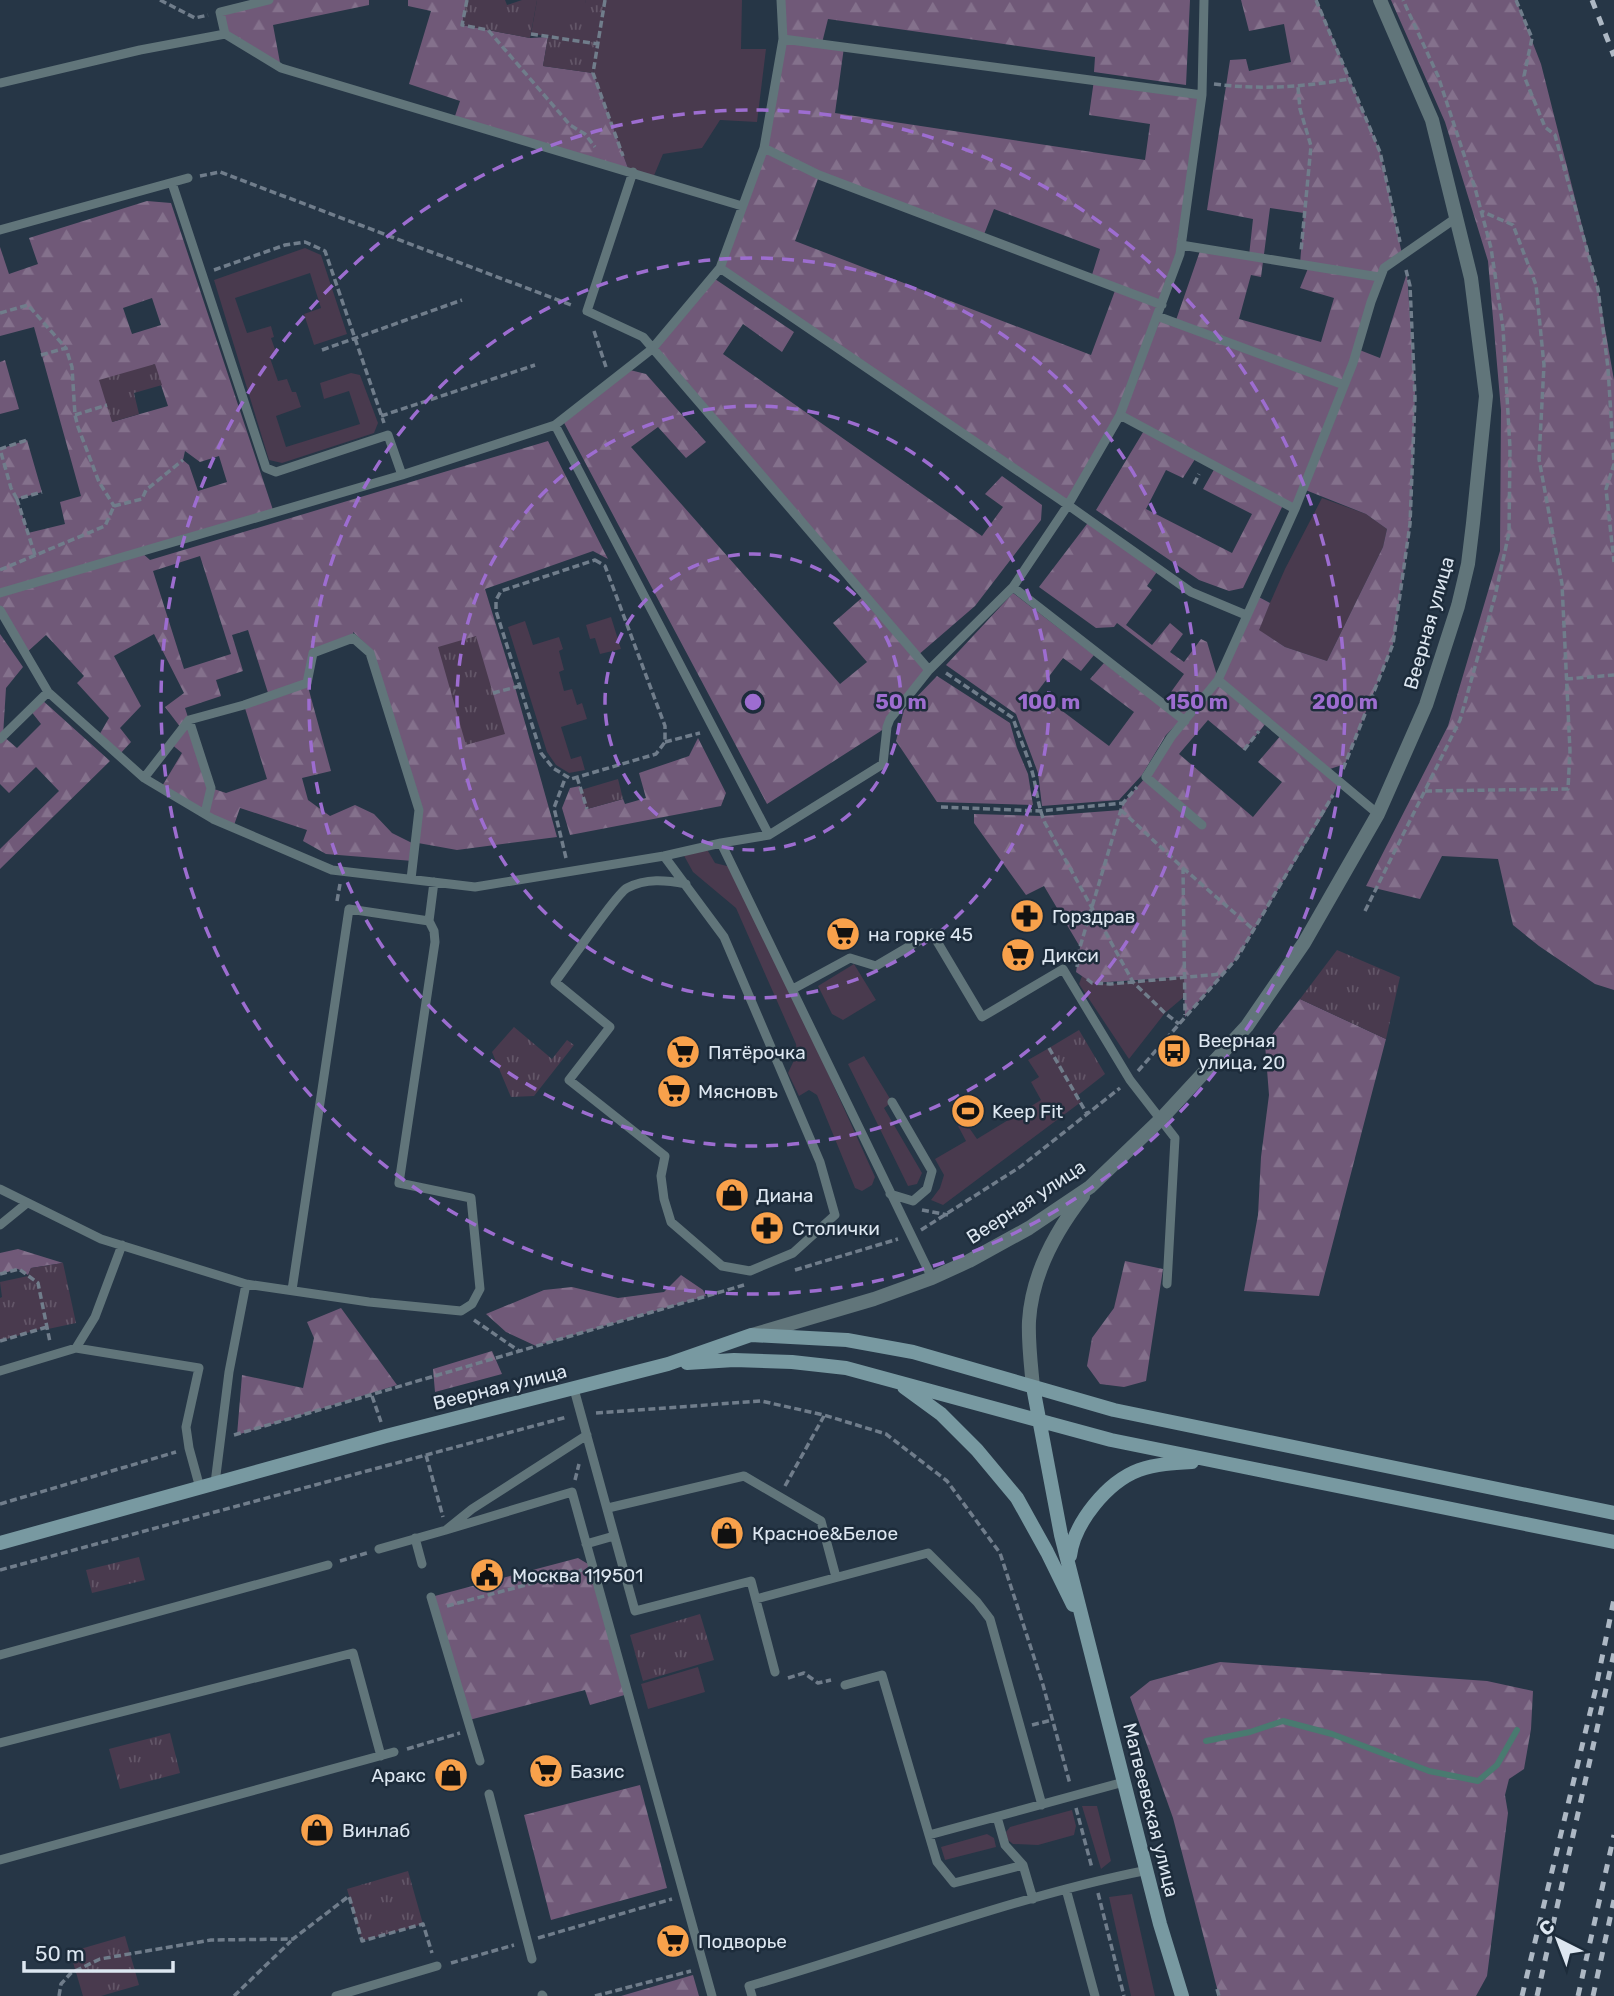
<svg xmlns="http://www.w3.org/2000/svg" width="1614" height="1996" viewBox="0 0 1614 1996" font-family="Rubik,sans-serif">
	<defs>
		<pattern id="forest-firs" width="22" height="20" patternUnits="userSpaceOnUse" patternTransform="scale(1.75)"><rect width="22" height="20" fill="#705978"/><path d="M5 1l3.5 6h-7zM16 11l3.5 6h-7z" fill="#84718c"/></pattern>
		<pattern id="park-tufts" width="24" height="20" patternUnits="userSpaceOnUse" patternTransform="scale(1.75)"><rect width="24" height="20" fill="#493a4e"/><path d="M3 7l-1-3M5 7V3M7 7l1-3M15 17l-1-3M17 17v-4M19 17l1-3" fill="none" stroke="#635668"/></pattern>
	</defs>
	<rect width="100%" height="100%" fill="#263646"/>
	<path fill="#493a4e" d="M537,0H586L585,7L560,38L531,34Z
		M605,0H742L741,49H766L757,122L720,120L702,148L663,154L653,178L629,171L593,73Z
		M305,248L321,255L347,334L314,345L304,314L321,308L310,273L235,298L247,333L271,326L274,337L271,338L277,355L270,358L278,381L287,379L292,392H296L301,407L276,416L286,447L360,424L349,391L324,399L320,383L351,373L360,375L378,423L374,433L282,463L269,460L214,280Z
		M1322,498L1366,514L1387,529L1383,547L1327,661L1285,647L1258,630L1285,569Z
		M611,617L621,649L600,654L595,638L590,639L586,625Z
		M525,621L533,645L559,637L563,649L559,651L564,670L559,672L564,691L572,689L577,705L582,703L587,719L561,727L571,759L581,756L585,770L569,773L556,765L547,752L508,627Z
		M705,846L715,863L735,868L875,1177L872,1185L862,1191L855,1188L817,1095L809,1090L799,1096L788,1073L797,1054L796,1044L736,908L693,872L682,852Z
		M854,964L876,1000L843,1020L832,1014L818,986Z
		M1082,976L1092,983L1110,984L1184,977L1185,996L1165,1013L1129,1059L1079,984Z
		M1049,1048L1081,1102L943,1205L931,1200L940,1188L944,1175L935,1159L966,1141L958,1126L965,1122L977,1139L1041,1100L1031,1082L1039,1077L1028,1060Z
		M864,1056L892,1102L884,1108L922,1173L917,1184L908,1186L848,1064Z
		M698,1667L705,1692L648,1709L641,1684Z
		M1082,1806H1097L1111,1861L1101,1869Z
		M1072,1810L1076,1826L1074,1835L1038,1845L1013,1844L1008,1840L1006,1832L1010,1827Z
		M987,1834L994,1838L996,1847L945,1860L941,1847Z
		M1132,1894L1155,1996H1131L1109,1897Z"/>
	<path fill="url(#forest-firs)" fill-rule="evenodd" d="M269,0H369V5L273,25L281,68L225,34L220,12Z
		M408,0H467L462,25L530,38L548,37L543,66L593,73L629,171L454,119L460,101L409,84L431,11L408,6Z
		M781,0H1190L1186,85L1094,72L1095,57L828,19L822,43L844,47L835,113L1145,160L1150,124L1089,115L1094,80L1202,95L1180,254L1157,316L1175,323L1201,248L1249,256L1253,219L1207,210L1230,60L1246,59L1249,71L1291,62L1284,24L1249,31L1241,0H1317L1380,152L1402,254L1389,262L1357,349L1380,358L1407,273L1415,392L1411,519L1393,644L1345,764L1327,770L1339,781L1329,805L1237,958L1185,1017L1184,977L1092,983L1076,972L1080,947L1044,886L1026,895L974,823V814L1042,816L1121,810L1123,803L1146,777L1185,721L1163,703L1184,674L1117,623L1114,627L1096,628L1039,587L1090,520L1159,569L1147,586L1152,590L1126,625L1152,645L1170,623L1183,634L1170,652L1184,662L1201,639L1207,642L1218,679L1255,595L1270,603L1259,630L1285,647L1327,661L1383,547L1387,529L1366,514L1303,489L1295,509L1284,503L1243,588L1229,591L1199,580L1096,510L1145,429L1121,415L1068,505L720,268L764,148L783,39ZM819,176L983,237L994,209L1100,249L1091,278L1116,288L1091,355L795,241ZM1270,208L1304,213L1300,264L1309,266L1300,288L1334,298L1321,342L1239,319L1251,275L1261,277ZM1197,456L1216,466L1203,489L1252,514L1232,553L1146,509L1166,470L1183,478ZM1208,720L1244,750L1267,722L1282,734L1258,762L1282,782L1253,817L1179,754Z
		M1391,0H1516L1541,64L1598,289L1614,380V990L1595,984L1539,946L1513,925L1498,859L1442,856L1420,899L1366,886L1448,726L1500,551L1501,410L1488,261L1445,122Z
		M147,201L171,203L274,513L141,552L150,560L548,441L608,559L593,551L485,589L515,687L557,837L457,850L418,843L423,810L373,651L353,632V638L313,653L307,683L331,771L302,778L308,800L330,816L355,805L374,814L392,833L414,844L413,861L326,854L303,841L307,830L240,808L233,828L161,788L182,753L170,743L181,728L165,707L184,693L154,634L114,656L141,706L120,728L131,742L119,755L98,737L109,718L77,683L84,676L46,635L25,654L0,610V449L27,440L42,492L17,499L28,533L65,524L60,502L81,496L34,327L0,336V247L9,274L38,264L29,238ZM152,298L161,325L132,334L123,308ZM154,364L168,406L112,422ZM185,451L200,462L219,456L227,482L198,491L189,465L183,460ZM200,556L231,654L184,669L153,571ZM248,630L269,696L244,705L267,779L226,793L211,788L185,708L221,696L216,680L243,671L232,635Z
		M712,277L794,332L782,352L743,324L723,354L982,536L1003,507L985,494L1002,476L1042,505L1041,520L975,606L917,656L929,670L887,727L767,804L562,419L626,369L646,374L706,442L686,458L658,427L631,447L840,684L867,662L833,623L864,596L652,349Z
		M5,360L19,409L0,414V362Z
		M1013,593L1094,655L1081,671L1063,658L1037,692L1109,746L1134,712L1090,679L1104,663L1180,721L1166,735L1142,775L1119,800L1042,806L1038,773L1016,714L946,665Z
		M0,634L23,667L6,688L3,736L17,748L41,724L30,710L41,699L110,761L0,869V849L59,791L36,767L9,793L0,784Z
		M937,676L1010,723L1017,748L1028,774L1033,805L937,802L896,741L904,710Z
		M698,738L726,793L721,806L570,835L562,808L570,788L580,786L587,809L623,799L625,804L646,798L639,773L689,756Z
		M1300,999L1386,1039L1319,1296L1244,1291L1258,1215L1261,1157L1269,1095L1265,1044Z
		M18,1249L63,1263L31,1268L28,1275L18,1269L0,1274V1253Z
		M1125,1261L1163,1269L1146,1381L1124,1387L1100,1384L1087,1366L1092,1338L1114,1308Z
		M681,1275L703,1290L706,1296L536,1346L506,1332L486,1314L544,1290L572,1287L618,1298L664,1292Z
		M341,1308L397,1385L237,1435L242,1375L303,1388L314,1338L307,1322Z
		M492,1351L502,1374L435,1392L433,1369Z
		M578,1558L593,1567L628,1694L590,1705L585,1690L469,1720L431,1597Z
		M1220,1662L1487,1681L1533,1691L1531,1729L1524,1769L1509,1779L1505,1795L1508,1813L1487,1976L1476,1996H1219L1173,1818L1130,1697L1150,1681Z
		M640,1785L667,1888L551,1920L524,1815Z
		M693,1975L699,1996H621Z"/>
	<path fill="url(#park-tufts)" d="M467,0H505L507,5L522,0H537L530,38L462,25Z
		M586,0H605L593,73L543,66L548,37L560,38L565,4L584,7Z
		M155,364L162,385L134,393L139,414L112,422L99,380Z
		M476,636L505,734L466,745L438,647Z
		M618,779L623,799L587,809L581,790Z
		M1337,950L1400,977L1386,1039L1300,999Z
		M514,1027L552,1059L567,1040L574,1045L534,1096L511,1097L492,1052Z
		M1079,1030L1105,1074L1077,1096L1049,1048Z
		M63,1263L76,1323L48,1329L47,1327L0,1341V1298L2,1297L0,1282L28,1276L31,1268Z
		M139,1557L145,1580L92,1593L86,1570Z
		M700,1614L714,1660L643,1681L630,1635Z
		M170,1733L180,1773L120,1789L109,1749Z
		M408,1871L423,1924L362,1941L347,1889Z
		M125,1936L139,1985L101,1996H83L70,1952Z"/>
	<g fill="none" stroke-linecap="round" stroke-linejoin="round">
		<path stroke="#497a70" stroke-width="6" d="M1206,1741L1250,1732L1283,1721L1332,1734L1429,1771L1478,1781L1497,1765L1517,1730"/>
		<path stroke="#707d8b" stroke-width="3.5" stroke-dasharray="7 3.5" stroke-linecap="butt" d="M160,0L195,18L208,15
			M467,0L462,25L488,30L570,125L585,134L595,147
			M605,0L593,73L623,156
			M1316,0L1380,152L1400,242
			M1516,0L1532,38L1524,76L1545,127L1555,135L1598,289L1608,368L1614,464L1606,489L1614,562
			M531,34L598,44
			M1214,84C1260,90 1303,87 1349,79
			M1298,87L1300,109L1311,146L1301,251
			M200,176L220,172L574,306
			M214,270L285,245L305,242L325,251L384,423
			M0,313L28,305L65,347
			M594,331L606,367
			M322,350L462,300
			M41,355L66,348L72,367L75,415L78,427L99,482L114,506
			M75,415L107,405
			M381,416L535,365
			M1194,484L1199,474
			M17,499L11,488L0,449L27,440
			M114,506L142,499L146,490L183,460
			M35,555L17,499L42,492
			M595,560L605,566L665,726V742L656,754L571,779L553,768L541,753L496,611V600L501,591Z
			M0,570L105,526L114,506
			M946,673L1013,718C1019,737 1028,756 1033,775C1037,791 1038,807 1045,823L1133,982L1165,1013L1179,1024
			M1566,679L1614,675
			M493,693L520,686
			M665,742L700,733
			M1244,750L1259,731
			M1343,769L1393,644L1410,524L1415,398L1410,286L1406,270
			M577,777L587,809
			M1425,791L1568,789L1570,751L1562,584L1539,459L1544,365L1536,285L1513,225L1481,211
			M941,807L1040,811L1123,803
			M1121,810L1183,868L1185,1015
			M566,858L554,808L566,776
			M1183,868L1254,930
			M337,901L340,884
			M1365,911L1460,720L1495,596L1509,533L1510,448L1503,328L1491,248L1475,188L1438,76L1403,0
			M1077,967L1080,947L1123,803L1137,787
			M1087,979L1092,983L1110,984L1221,974
			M1049,1048L1087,1114
			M1138,1071L1237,958L1333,795
			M922,1210L948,1215
			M921,1230L1020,1167L1120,1088
			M795,1270L898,1239
			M0,1274L19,1269L38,1283L50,1342
			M474,1320L519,1351
			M0,1341L47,1327
			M372,1396L381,1422
			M596,1413L761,1401L824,1415L886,1434L947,1481L1000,1553L1043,1685L1070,1784
			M234,1435L744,1285
			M426,1455L443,1517
			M575,1480L579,1464
			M785,1486L824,1416
			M0,1504L176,1452
			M340,1561L367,1553
			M0,1570L567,1417
			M447,1606L582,1570
			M788,1678L804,1673L818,1683L831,1680
			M1032,1725L1052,1720
			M407,1749L460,1733
			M1076,1808L1092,1868
			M1098,1893L1124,1996
			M538,1938L672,1899
			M451,1963L514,1945
			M1217,1989L1219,1996
			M59,1996L61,1984L71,1973L100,1959L211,1940L293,1939L349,1896L362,1941L423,1924L432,1953
			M234,1996L291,1941
			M595,1996L691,1971"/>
		<path stroke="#61757a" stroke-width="9" d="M269,0L220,12L225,34L281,68L742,206
			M783,39L1202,95
			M0,83L140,50L225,34
			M764,148L819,175L1162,305
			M633,172L587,311L643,337L929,670
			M172,183L266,468L276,472L388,435L402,475
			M0,230L188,178
			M1181,245L1379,277
			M720,268L1068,505L1191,592L1246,615
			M1157,316L1344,385
			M1120,415L1295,509
			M555,425L769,835
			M1013,587L1185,721
			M0,593L402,475L555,425L652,349L720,268L764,148L783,39L781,0
			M0,610L48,692L144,778L213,819L332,870L475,887L664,856L721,843L769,835L883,764L887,727L890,719L929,670L1013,587L1068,505L1120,415L1180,254L1202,95L1204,0
			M1218,680L1295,509L1353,363L1371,302L1384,268L1456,218
			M189,720L211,788L205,813
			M0,739L48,692
			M144,778L189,720L244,705L307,683L313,653L353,638L370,653L419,810L411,879
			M1202,825L1146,777L1171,737L1218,680L1378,814
			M721,843L932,1278
			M664,856L724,937L820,1162L835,1215L793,1253L750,1271L722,1266L671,1222L664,1199L661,1176L665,1156L569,1080L610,1027L555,982C567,967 616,894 627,888C646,878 666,880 686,884
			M793,989L850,958L876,966L932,933L982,1017L1063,969L1130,1080L1175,1138L1167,1284
			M0,1189L101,1239L246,1284L369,1302L461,1311L472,1304L480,1289L471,1198L399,1183L435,942L434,931L429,921L434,882
			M890,1194L913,1201L927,1189L932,1171L892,1102
			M0,1225L27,1203
			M292,1290L349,909L429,921
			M76,1348L95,1317L122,1245
			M0,1371L76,1348L199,1368L186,1427L189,1448L200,1488
			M574,1389L635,1611L751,1581L775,1672
			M215,1483L229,1372L246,1284
			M608,1508L744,1476L821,1521L836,1577
			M446,1530L572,1492L712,1996
			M415,1538L422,1564
			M586,1544L614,1536
			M379,1549L446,1530L472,1509L587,1435
			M431,1597L480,1761
			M756,1599L928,1553L977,1602L990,1619L1042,1805
			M0,1655L328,1565
			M845,1685L882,1675L929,1835L1124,1782
			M0,1743L353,1653L381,1756
			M489,1794L532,1959
			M997,1817L1005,1845L1023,1865L1033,1899
			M929,1835L937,1862L954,1883L1023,1865
			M0,1860L394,1752
			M1066,1889L1095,1996
			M542,1995L543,1996
			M336,1996L437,1966
			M752,1996L749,1986C882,1948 1012,1897 1148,1870"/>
		<path stroke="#61757a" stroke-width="14" d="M752,1335L874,1299L932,1278L969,1261L1029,1228L1090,1187L1161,1119L1247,1026L1304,943L1378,814L1426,705L1458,606L1468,564L1473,523L1486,396L1471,278L1432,120L1380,0
			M1033,1387C1031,1365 1028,1342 1029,1321C1032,1274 1055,1232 1083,1196"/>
		<path stroke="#7899a1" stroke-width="14" d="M687,1363L734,1360L792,1362L846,1368L1111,1440L1614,1542
			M904,1387L941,1414L977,1450L1017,1498L1047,1552L1073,1605
			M1033,1387L1061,1535L1160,1924L1182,1996
			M0,1543L386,1436L668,1364L751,1335L847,1340L913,1352L1114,1410L1614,1513
			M1070,1556C1074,1523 1107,1482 1139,1470C1156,1464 1174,1463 1192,1462"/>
		<path stroke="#adb8c4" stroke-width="5" stroke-dasharray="9 9" stroke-linecap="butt" d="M1592,0L1614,56
			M1522,1996L1595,1692L1614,1599
			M1537,1996L1614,1653
			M1578,1996L1614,1835
			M1593,1996L1614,1900"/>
	</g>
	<g fill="none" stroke="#9d6dd0" stroke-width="3.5" stroke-dasharray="12 9">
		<circle cx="753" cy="702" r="148"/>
		<circle cx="753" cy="702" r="296"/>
		<circle cx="753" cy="702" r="444"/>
		<circle cx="753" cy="702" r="592"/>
	</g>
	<defs>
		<g id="pharmacy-disc" transform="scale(1.75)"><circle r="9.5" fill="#f8a14b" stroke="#1d2c3b"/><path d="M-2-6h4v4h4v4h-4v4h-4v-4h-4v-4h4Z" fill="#111"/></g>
		<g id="supermarket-disc" transform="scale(1.75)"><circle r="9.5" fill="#f8a14b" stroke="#1d2c3b"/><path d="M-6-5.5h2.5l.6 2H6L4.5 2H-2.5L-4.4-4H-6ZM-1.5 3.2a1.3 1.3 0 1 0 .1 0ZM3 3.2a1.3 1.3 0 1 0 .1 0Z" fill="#111"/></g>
		<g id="bus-disc" transform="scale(1.75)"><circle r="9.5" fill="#f8a14b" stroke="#1d2c3b"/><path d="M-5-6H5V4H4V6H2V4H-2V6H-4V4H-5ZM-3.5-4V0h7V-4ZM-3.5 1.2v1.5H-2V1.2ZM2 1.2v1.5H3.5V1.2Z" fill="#111"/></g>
		<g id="stadium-disc" transform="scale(1.75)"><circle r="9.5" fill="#f8a14b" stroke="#1d2c3b"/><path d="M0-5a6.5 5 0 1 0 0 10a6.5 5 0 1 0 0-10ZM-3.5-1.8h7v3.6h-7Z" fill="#111"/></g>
		<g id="shop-disc" transform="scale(1.75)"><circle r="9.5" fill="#f8a14b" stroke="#1d2c3b"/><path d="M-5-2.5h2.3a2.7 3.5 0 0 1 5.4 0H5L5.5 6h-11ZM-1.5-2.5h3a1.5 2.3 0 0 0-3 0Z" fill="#111"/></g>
		<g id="civic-disc" transform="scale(1.75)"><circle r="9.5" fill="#f8a14b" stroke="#1d2c3b"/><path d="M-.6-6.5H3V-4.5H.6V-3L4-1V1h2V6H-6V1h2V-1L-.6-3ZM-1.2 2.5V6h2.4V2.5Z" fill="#111"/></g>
	</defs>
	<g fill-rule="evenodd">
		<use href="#pharmacy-disc" x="1027" y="916"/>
		<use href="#supermarket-disc" x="843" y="934"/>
		<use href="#supermarket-disc" x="1018" y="955"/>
		<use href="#bus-disc" x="1174" y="1051"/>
		<use href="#supermarket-disc" x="683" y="1052"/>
		<use href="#supermarket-disc" x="674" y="1091"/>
		<use href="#stadium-disc" x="968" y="1111"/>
		<use href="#shop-disc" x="732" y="1195"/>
		<use href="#pharmacy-disc" x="767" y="1228"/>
		<use href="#shop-disc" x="727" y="1533"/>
		<use href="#civic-disc" x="487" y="1575"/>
		<use href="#supermarket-disc" x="546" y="1771"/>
		<use href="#shop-disc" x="451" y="1775"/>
		<use href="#shop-disc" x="317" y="1830"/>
		<use href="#supermarket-disc" x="673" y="1941"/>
	</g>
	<g text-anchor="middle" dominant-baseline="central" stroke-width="5" stroke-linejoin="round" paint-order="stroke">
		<g font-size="19" fill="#dde7f1" stroke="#1d2c3b">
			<text transform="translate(1429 623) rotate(-74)">Веерная улица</text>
			<text transform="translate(1026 1202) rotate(-33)">Веерная улица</text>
			<text transform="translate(500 1387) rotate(-14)">Веерная улица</text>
			<text transform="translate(1151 1810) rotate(76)">Матвеевская улица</text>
		</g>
		<g font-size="19" fill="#dde7f1" stroke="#1d2c3b" text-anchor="start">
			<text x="1052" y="916">Горздрав</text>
			<text x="868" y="934">на горке 45</text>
			<text x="1042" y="955">Дикси</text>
			<text x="1198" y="1040">Веерная<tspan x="1198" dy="22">улица, 20</tspan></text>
			<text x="708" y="1052">Пятёрочка</text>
			<text x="698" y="1091">Мясновъ</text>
			<text x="992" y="1111">Keep Fit</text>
			<text x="756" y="1195">Диана</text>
			<text x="792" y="1228">Столички</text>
			<text x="752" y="1533">Красное&amp;Белое</text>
			<text x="512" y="1575">Москва 119501</text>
			<text x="570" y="1771">Базис</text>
			<text x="426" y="1775" text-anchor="end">Аракс</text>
			<text x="342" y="1830">Винлаб</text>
			<text x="698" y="1941">Подворье</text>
		</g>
	</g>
	<circle cx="753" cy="702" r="10" fill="#9d6dd0" stroke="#1d2c3b" stroke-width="3.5"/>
	<g font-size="21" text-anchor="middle" font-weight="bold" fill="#9d6dd0" stroke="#1d2c3b" stroke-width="5" stroke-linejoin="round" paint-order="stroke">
		<text x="901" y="709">50 m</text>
		<text x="1049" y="709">100 m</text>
		<text x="1197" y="709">150 m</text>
		<text x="1345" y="709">200 m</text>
	</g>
	<g transform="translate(1558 1940) rotate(318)" stroke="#1d2c3b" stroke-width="5" paint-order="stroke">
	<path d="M0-5L12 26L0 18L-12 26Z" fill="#dde7f1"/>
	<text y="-10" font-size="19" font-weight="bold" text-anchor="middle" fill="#dde7f1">С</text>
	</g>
	<path d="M24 1961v10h149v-10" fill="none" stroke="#dde7f1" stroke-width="3.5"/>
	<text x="35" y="1961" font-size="21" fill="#dde7f1" stroke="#1d2c3b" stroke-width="5" paint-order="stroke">50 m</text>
</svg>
